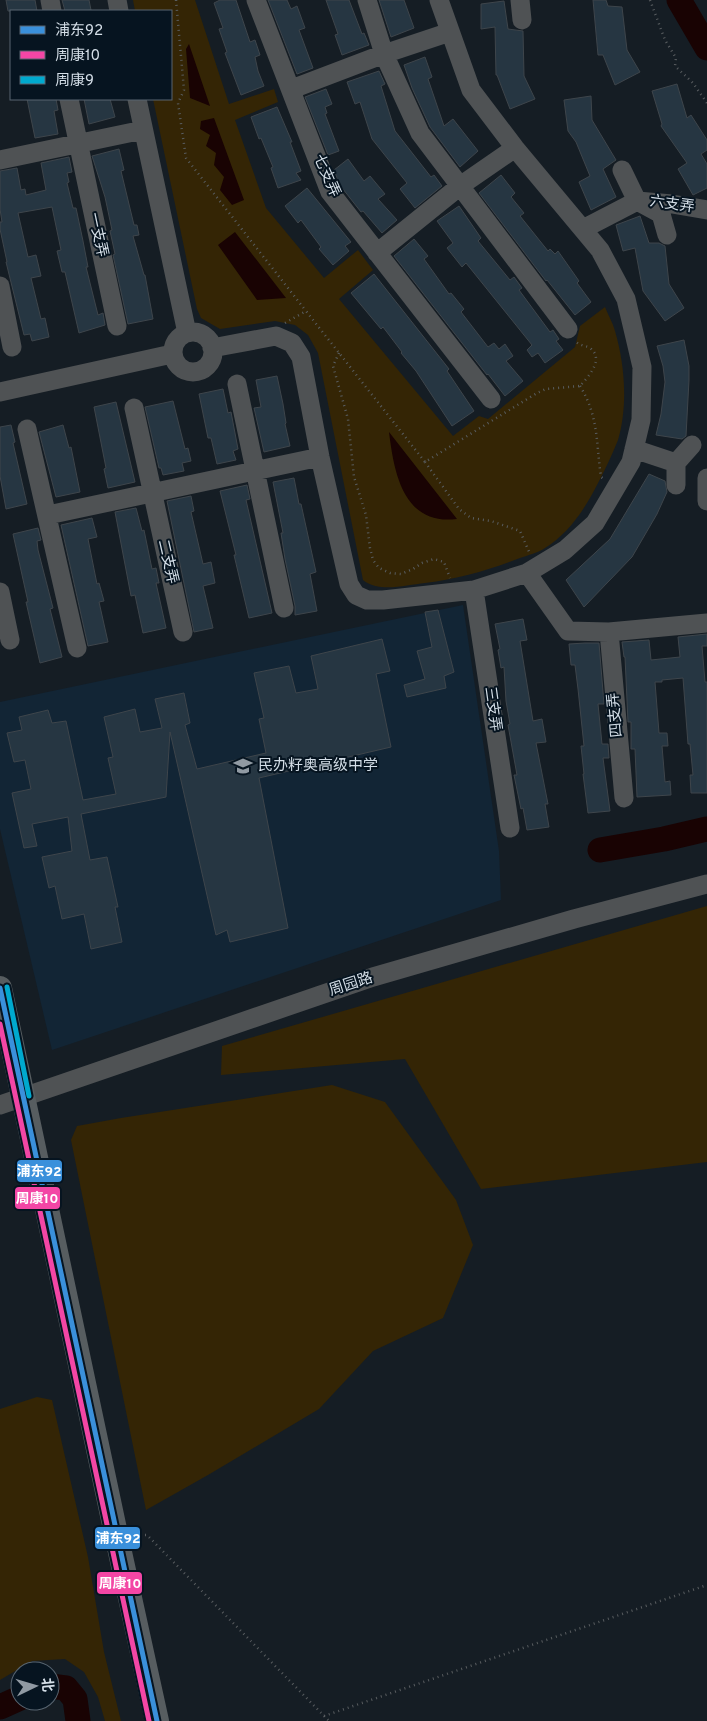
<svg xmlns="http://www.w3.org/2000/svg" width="707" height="1721" viewBox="0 0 707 1721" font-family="Overpass,'Noto Sans SC',sans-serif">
	<rect width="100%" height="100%" fill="#151d24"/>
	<path fill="#122535" d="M463,605L499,851L501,900L52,1050L0,829V702Z"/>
	<path fill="#342505" d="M133,0H195L229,104L274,89L278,102L235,120L266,208L324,278L358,250L373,270L339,299L453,436L479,416L488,419L575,347L580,326L605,307C608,315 613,323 615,331C625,365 628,406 618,440C612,455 605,470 597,485C585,509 568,534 545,548C538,553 528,555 520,558C489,570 459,579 425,583C406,585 379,593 363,580L318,353L308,335L295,325L275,321L220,329L201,318L197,309L153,99H171V11H135Z
		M707,906V1162L481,1189L405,1059L221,1075L222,1046Z
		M332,1085L385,1102L456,1200L473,1245L443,1318L373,1351L319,1409L208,1475L146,1510L71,1140L77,1126L121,1118Z
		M37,1397L52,1400L88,1557L104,1652L121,1721H105L98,1697L84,1672L65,1659L32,1661L0,1680V1409Z"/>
	<path fill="#190303" d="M189,44L210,106L190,98L186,49Z
		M214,118L244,200L232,205L220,190L224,177L214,165L216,153L206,146L210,135L200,129L201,121Z
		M235,232L286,298L257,300L218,245Z
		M389,432L457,519C403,526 394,472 389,432Z"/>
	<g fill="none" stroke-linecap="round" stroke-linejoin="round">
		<path stroke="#190303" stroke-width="25" d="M679,0L707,48
			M600,850L664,839L707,829
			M50,1686L66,1688L75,1699L78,1721
			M0,1707L20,1698"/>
	</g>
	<path fill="#263642" stroke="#3e454b" d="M6,0H35L37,11H8Z
		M62,0H89L91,10L84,11H65Z
		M220,0H236L250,42L255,40L260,55L255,57L258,71L264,86L241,95L225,53L227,52L219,29L223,28L214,3Z
		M268,0H287L291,9L297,6L305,28L299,30L313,68L297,74Z
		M326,0H349L362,34L364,33L369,45L342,55L335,35L338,34Z
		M379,0H404L414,28L391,37Z
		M593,0H606L608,6L622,7L627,50L640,72L615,85L603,55H598Z
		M504,1L508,29L523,31L524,76L535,99L510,109L497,75H496L495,27L481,29V4Z
		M425,57L432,77L428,79L444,126L453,119L478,151L460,167L430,127L412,88L404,65Z
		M379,71L385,84L381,86L395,131L431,177L434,175L442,186L415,208L400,189L407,183L372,139L360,102L355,104L347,82Z
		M677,84L687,118L691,115L707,140V150L701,154L707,164V188L693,195L678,169L687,163L661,126L662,124L652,91Z
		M326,89L332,104L325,107L327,113L325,114L339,151L328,155L305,97Z
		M591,96L592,120L616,160L603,169L616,197L591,210L579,182L590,176L576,142L568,131L564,100Z
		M27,99H56L58,110L54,111L58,134L35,138Z
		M84,99H110L115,117L89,124Z
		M277,107L292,142H290L301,171L296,173L301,180L278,188L271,168L273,167L261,138L259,139L251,117Z
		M119,149L124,170L121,171L134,225H137L139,235L133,236L144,275H145L153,319L128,324L113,255L115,254L110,231L112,230L105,197L92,156Z
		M69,157L72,172L67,173L69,182L67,183L73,208H76L83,241L88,267H86L98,315L103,313L105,325L79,333L65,272H62L57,251L61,250L52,207L18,213L28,257L36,255L41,276L31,278L41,319L45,318L49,337L32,341L30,334L24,335L6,262H7L0,229V222H2L0,209V171L17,168L21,190L25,189L26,195L46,190L41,163Z
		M348,159L364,181L370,176L385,194L378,199L397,220L382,233L363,211L361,212L339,184L334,170Z
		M501,175L515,193L511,197L524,213L520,216L548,251L550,249L555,254L558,251L579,281L577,283L591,302L575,315L547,280L546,281L479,193Z
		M307,188L351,242L345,246L349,251L333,265L319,249L321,247L301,220L298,223L285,206Z
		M459,206L481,238L478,241L510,280L514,277L522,288L519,290L550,332L553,330L559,339L556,341L563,350L545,363L538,353L532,357L527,350L532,345L466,263L462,267L447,248L453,243L437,221Z
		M640,216L649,243H659L665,246L669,284L684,308L665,321L643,291L635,248L623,251L616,225Z
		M414,239L428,256L424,259L449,294L451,293L464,309L461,312L488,347L494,343L499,349L505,344L513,356L506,361L523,381L505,396L488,374L487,375L394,256Z
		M374,274L449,369L447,371L474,411L452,426L416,371L401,353L402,352L383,327L381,329L351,293Z
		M684,340L689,366V380L686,436L682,439L656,435L661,414L665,382L663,366L657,346Z
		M277,376L283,404L286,423L285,424L290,446L264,452L254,408L261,407L256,380Z
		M223,389L228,413L231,412L238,449L233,451L236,460L217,464L211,438H208L199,394Z
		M173,401L185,449L188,448L191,461L182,463L184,471L163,475L161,468H159L145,407Z
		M116,402L135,482L108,488L104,469L106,468L94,407Z
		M11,425L15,442L13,443L27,504L6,509L0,476V427Z
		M63,425L69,448L71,447L80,492L56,497L39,432Z
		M649,474L665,481L667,492L657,514L632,557L584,607L566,580L610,539Z
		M294,478L299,504H301L316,572L310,574L317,611L295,615V606L285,559L281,533H283L273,482Z
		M247,485L250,499L246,500L272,613L249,618L234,555H236L220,491Z
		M191,496L194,511L191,512L203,564L211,562L215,583L203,586L213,628L194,632L167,501Z
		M136,508L142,531L144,530L152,569L156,568L159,583H156L166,628L143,633L135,595L131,596L115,512Z
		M92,518L97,537L88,539L97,584L99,583L104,601L99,602L108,642L88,646L61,525Z
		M38,528L41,540L37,541L38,550L53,608L50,609L62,657L40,663L26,602H28L13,534Z
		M438,610L454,672L444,676L446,688L407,697L404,685L425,679L417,651L432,647L425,612Z
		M523,619L527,640L520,641L533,721L542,719L546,742L536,743L548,804H545L549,827L527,830L523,808L521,809L514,775H517L508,725L510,724L506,701L504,667L501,668L498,650L500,649L495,624Z
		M707,634V646H702L705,682H707V793H691L690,775H693L690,744H688L683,678L662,680V682H655L659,733H667L668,746H662L665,782L670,781L671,795L637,797L635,749H631V722H628L625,657H624L622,642L649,640L651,660L680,657L678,637Z
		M382,639L390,671L376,674L391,747L259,778L288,928L230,942L227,930L216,935L170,732L166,797L81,814L90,860L107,857L118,907H115L122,942L91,949L84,914L62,919L55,886L49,888L42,857L72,851L68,817L32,824L37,846L24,848L12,793L31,789L25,760L14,762L7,733L22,730L19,717L48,710L52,723L66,721L83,800L116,794L108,758L113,757L104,717L135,709L140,732L162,728L155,699L184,693L190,723L185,725L197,769L266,753L259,719L264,718L254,673L289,666L296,693L318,689L311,656Z
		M585,643H599L604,704H598L602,744H608L609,758H603L610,811L588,813L583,774H584L581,746H584L578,689L575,665H571L569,644Z"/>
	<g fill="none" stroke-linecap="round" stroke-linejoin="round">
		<path stroke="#595d60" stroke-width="2.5" stroke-dasharray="1 4" stroke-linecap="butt" d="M176,0L184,90L178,103L186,158L306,311
			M650,0L665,40L676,58L675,66L693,83L707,103
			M285,323L306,311L425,462L537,393L546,389L580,386C588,377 605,359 590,348C585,345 580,346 575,341
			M339,353L333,366L348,419L354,477L366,515L370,548L373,560L379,568L390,573L401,574L413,569L422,563L434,559L444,562L450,578
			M580,386C599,417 596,443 601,477L604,479
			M425,462L459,509L471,518L491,521L520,531L530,554
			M135,1535H147L329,1721
			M324,1716L707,1585"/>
		<path stroke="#4f5254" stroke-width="19" d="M50,0L52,11
			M117,0L119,11
			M256,0L330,192L491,399
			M367,0L384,54L420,133L568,329
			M520,0L522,20
			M292,89L384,54L450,32
			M69,99L117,326
			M137,99L187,333
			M0,160L143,130
			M622,170L637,201L661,214L667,235
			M583,229L637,201L672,204L707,210
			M377,253L460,186L515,148
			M0,286L12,347
			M173 352a20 20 0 1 1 40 0a20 20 0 1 1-40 0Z
			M212,348L276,336L292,343L301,357L320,457L349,584L356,595L367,600H383L474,590L527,573L565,550L595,523L631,462L641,420L642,367L626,299L600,250L515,148L471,90L439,0
			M237,384L284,608
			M0,392L172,354
			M134,408L183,632
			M27,429L77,648
			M634,449L676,463
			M707,478V501
			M676,485V463L692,445
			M48,515L320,457
			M527,573L568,631L609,632L707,623
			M474,590L510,828
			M0,592L10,640
			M609,632L624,798
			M0,1105L373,977L574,919L707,884"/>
		<path stroke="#575d60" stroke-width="24" d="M0,988L116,1534L157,1721"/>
		<g stroke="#061420" stroke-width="9">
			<path id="bus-1" d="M0,988L157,1721"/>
		</g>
		<g stroke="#061420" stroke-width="9">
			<path id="bus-2" d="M0,1024L149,1721"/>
		</g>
		<g stroke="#061420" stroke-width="9">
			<path id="bus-3" d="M7,987L29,1096"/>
		</g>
		<use href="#bus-1" stroke="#3a90db" stroke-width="5"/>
		<use href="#bus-2" stroke="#f346a5" stroke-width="5"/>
		<use href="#bus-3" stroke="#00a9ce" stroke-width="5"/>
	</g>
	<defs>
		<g id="school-bare" transform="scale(1.5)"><path d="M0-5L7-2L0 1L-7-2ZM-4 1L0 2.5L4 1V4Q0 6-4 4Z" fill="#919aa3" stroke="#061420" stroke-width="2.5" paint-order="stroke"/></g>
	</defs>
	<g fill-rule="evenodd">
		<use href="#school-bare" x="243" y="766"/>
	</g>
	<g text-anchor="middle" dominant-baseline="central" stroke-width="4" stroke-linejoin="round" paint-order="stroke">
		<g font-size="15" fill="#d4dee7" stroke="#061420">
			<text transform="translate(326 176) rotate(66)">七支弄</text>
			<text transform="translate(672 205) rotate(8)">六支弄</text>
			<text transform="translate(97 235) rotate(78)">一支弄</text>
			<text transform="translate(167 562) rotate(77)">二支弄</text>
			<text transform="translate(492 709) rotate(82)">三支弄</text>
			<text transform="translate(616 715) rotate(-95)">四支弄</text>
			<text transform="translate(351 985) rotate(-18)">周园路</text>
		</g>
		<g font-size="15" fill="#d4dee7" stroke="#061420" text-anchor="start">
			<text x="258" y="766">民办籽奥高级中学</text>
		</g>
	</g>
	<g stroke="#061420" stroke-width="2">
		<rect x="16" y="1159" width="47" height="24" rx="5" fill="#3a90db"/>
		<rect x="14" y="1186" width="47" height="24" rx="5" fill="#f346a5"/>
		<rect x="94" y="1526" width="47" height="24" rx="5" fill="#3a90db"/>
		<rect x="96" y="1571" width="47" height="24" rx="5" fill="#f346a5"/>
	</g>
	<g font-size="14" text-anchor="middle" font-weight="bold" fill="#fff">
		<text x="39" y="1176">浦东92</text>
		<text x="37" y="1203">周康10</text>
		<text x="118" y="1543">浦东92</text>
		<text x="120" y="1588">周康10</text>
	</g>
	<rect x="10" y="10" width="162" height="90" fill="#061420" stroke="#586570"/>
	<rect x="20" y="26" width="25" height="8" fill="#3a90db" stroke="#586570"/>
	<text x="55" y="35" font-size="15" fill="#d4dee7">浦东92</text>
	<rect x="20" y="51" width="25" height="8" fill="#f346a5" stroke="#586570"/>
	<text x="55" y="60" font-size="15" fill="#d4dee7">周康10</text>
	<rect x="20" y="76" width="25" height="8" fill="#00a9ce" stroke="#586570"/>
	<text x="55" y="85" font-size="15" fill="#d4dee7">周康9</text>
	<g transform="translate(35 1686) rotate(85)"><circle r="24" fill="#061420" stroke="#586570"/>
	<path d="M0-4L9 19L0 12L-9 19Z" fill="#919aa3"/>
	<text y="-8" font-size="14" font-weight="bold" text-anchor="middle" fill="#d4dee7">北</text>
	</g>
</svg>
